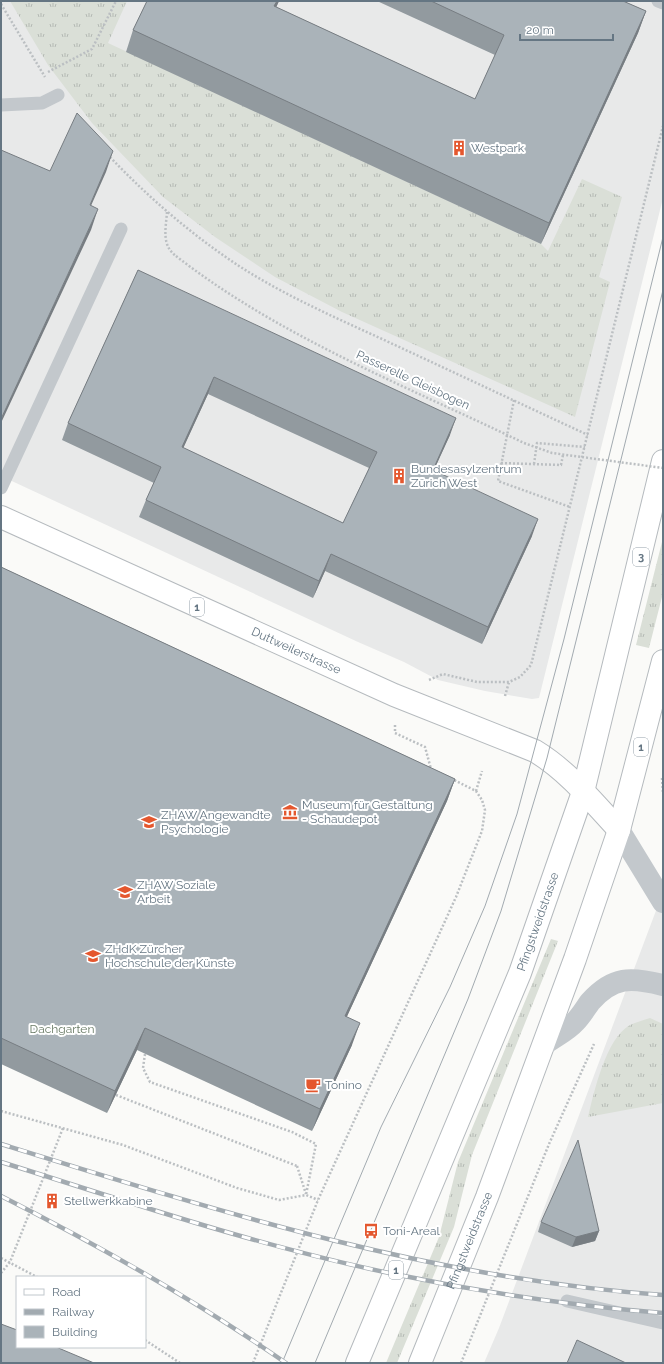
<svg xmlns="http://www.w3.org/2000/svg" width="664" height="1364" viewBox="0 0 664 1364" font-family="Raleway,sans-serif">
	<defs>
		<pattern id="grass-tufts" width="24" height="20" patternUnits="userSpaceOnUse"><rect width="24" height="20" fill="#dadfd7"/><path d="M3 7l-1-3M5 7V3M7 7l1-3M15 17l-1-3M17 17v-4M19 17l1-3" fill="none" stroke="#b4b9b4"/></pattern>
	</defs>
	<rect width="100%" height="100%" fill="#fafaf8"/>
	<path fill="#e8e9e9" d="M1,1H663V198L539,698L532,699L485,691L438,680L404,662L358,642L1,476Z
		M663,892V1363H484L499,1328Z"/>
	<path fill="url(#grass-tufts)" d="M10,1H127L108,43L541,244L548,251L582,179L622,197L599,277L610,282L575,417L342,312L275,277L215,237L163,197L92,123L48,65Z
		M663,538V593L649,648L636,645Z
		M551,939L558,941L472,1155L454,1227L397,1363H386L439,1237L458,1162Z
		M650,1018L663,1024V1103L588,1117C594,1092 606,1038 630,1025C636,1022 644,1020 650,1018Z"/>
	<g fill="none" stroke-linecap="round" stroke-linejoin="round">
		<g stroke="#b5babe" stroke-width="24">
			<g id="primary">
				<path id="s1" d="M1,517L394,695L535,751C568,771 593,802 619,830"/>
				<path id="s2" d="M357,1363L520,973L583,792L663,461"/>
				<path id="s3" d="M420,1363L487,1197L575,959L619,830L663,661"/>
			</g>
		</g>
		<path stroke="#bbbfc2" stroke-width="2.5" stroke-dasharray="2 2" stroke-linecap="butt" d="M1,4L45,77
			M48,72L92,49L116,1
			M110,157C149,198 192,235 239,266C284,295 334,317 382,339C451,371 519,403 588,435
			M167,212C166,228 161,245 176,256
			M514,400L498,481L570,507
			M501,463L561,465L563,455
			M534,464L537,443L585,447
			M429,680L443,674L477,682H509L520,677L531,665L663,126
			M505,696L509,682
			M395,725V733L425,747L431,769
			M662,778L663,793
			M476,791L482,771
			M145,1054L143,1068L150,1082L292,1132L316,1144L306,1195
			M1,1111L123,1145L237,1188L279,1200L306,1195L318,1200
			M297,1166L306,1194
			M1,1258L37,1277
			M1,1273L10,1262L63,1128
			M145,1340L180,1363
			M253,1363L318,1200L456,897L482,831L485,810L482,800L476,791L452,779
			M461,1363L549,1144L594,1044"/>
		<path stroke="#c3c8cc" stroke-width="13" d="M658,1L663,3
			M1,105L42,103L58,95
			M1,488L121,229
			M567,1301L663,1323"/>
		<path stroke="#c3c8cc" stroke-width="22" d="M619,830L663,902
			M545,1044C554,1037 567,1031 575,1022C581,1016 585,1009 590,1002C613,976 631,977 663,985"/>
		<use href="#primary" stroke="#fff" stroke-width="22"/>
		<path stroke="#a2aab0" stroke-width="1" d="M282,1363L381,1127L450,987L485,906L517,814L564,639L663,237
			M315,1363L468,999L501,911L547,758L663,290"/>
		<g stroke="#a2aab0" stroke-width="4.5">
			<path id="rail" d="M1,1144C220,1212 433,1279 663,1295
				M1,1162C132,1203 264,1248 399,1275C486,1293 574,1306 663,1313
				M1,1196C100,1246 195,1300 286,1363"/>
		</g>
		<use href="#rail" stroke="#fff" stroke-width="3" stroke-dasharray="9" stroke-linecap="butt"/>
		<path stroke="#bbbfc2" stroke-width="2.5" stroke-dasharray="2 2" stroke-linecap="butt" d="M176,256C280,337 406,386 524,443L552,453L663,468
			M116,1095L297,1166"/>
	</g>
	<path fill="#929a9f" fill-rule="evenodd" d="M147,1H279L276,7L475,99L495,55L377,1H623L646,11L638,33L541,244L126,52L133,30Z
		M138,270L450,435L434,470L532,536L482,644L325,571L313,598L139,517L146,500L154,483L62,440L68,423ZM208,394L369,468L343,523L183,448Z
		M1,567L455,779L447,801L347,1016L352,1045L312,1131L137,1050L107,1113L1,1064Z
		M541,1222L599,1231L595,1241L572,1247L538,1232Z"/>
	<path fill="#777d82" d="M277,1H279L267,28L274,6Z
		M646,11L638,33L541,244L549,223Z
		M113,151L106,172L82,226L90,205Z
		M98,209L91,230L1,423V419Z
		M214,377L208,394L176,464L182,447Z
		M456,418L450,435L426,487L433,470Z
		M538,519L532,536L482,644L488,627Z
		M331,554L325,571L313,598L319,581Z
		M455,779L447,801L337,1038L345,1016Z
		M360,1023L352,1045L312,1131L320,1109Z
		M145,1028L137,1050L107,1113L115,1091Z
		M599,1231L595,1241L572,1247L576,1237Z"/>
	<path fill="#aab3b9" stroke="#777d82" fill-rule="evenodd" d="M147,1H277L274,6L475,99L504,35L431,1H623L646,11L549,223L133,30Z
		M77,113L113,151L90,205L98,209L1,419V150L50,171Z
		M138,270L456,418L433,470L538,519L488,627L331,554L319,581L146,500L161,467L68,423ZM214,377L377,452L343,523L182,447Z
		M1,567L455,779L345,1016L360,1023L320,1109L145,1028L115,1091L1,1038Z
		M578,1140L599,1231L576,1237L541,1222Z
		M1,1324L17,1330V1347H56L94,1363H1Z
		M577,1340L626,1363H567Z"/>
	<defs>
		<g id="building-bare" transform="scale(1.2)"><path d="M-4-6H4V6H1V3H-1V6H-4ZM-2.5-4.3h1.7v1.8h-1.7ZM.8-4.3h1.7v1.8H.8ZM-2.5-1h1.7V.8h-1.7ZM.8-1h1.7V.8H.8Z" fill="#e4572e" stroke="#fff" stroke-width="2.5" paint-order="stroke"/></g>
		<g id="museum-bare" transform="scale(1.2)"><path d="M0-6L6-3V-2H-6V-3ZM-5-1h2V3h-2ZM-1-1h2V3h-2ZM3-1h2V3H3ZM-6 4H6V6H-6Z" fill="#e4572e" stroke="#fff" stroke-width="2.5" paint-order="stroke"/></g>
		<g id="university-bare" transform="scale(1.2)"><path d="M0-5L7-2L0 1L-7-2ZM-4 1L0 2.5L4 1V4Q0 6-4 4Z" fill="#e4572e" stroke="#fff" stroke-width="2.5" paint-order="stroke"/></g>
		<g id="cafe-bare" transform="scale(1.2)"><path d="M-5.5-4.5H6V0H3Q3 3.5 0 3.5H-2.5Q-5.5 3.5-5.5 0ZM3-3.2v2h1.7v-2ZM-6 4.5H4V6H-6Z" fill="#e4572e" stroke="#fff" stroke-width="2.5" paint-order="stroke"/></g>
		<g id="bus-bare" transform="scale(1.2)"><path d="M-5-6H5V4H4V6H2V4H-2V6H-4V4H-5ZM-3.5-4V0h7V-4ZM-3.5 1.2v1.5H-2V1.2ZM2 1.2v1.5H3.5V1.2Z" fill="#e4572e" stroke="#fff" stroke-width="2.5" paint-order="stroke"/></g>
	</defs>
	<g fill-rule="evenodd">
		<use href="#building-bare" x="459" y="148"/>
		<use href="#building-bare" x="399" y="476"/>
		<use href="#museum-bare" x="290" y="812"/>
		<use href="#university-bare" x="149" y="822"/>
		<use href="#university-bare" x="125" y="892"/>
		<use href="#university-bare" x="93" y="956"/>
		<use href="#cafe-bare" x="313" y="1085"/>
		<use href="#building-bare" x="52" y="1201"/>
		<use href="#bus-bare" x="371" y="1231"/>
	</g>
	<g text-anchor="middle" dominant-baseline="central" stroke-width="4" stroke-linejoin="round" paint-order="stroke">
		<g fill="#fff" stroke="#939fa8" stroke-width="1">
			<rect x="633" y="548" width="16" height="18" rx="3"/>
			<rect x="190" y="598" width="14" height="18" rx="3"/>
			<rect x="634" y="738" width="14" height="18" rx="3"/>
			<rect x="389" y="1261" width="14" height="18" rx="3"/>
		</g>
		<g font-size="11" font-weight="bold" fill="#657683">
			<text x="641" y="557">3</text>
			<text x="197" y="607">1</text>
			<text x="641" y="747">1</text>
			<text x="396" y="1270">1</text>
		</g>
		<g font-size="12" fill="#657683" stroke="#fff" text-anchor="start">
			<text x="471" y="148">Westpark</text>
			<text x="411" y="469">Bundesasylzentrum<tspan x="411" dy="14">Zürich West</tspan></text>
			<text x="302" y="805">Museum für Gestaltung<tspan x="302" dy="14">- Schaudepot</tspan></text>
			<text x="161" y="815">ZHAW Angewandte<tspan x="161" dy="14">Psychologie</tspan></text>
			<text x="137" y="885">ZHAW Soziale<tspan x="137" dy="14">Arbeit</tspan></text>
			<text x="105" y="949">ZHdK Zürcher<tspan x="105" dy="14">Hochschule der Künste</tspan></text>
			<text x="325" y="1085">Tonino</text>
			<text x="64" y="1201">Stellwerkkabine</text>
			<text x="383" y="1231">Toni-Areal</text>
		</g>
		<g font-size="12" fill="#657683" stroke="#fff">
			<text transform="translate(413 380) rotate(25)">Passerelle Gleisbogen</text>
			<text stroke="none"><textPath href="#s1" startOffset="324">Duttweilerstrasse</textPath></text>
			<text stroke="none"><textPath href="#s2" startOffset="477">Pfingstweidstrasse</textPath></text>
			<text stroke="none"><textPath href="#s3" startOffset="132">Pfingstweidstrasse</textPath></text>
		</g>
		<g font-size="12" fill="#687a64" stroke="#fff">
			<text x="62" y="1029">Dachgarten</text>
		</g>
	</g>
	<rect width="664" height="1364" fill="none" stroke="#657683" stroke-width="4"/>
	<rect x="16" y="1276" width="130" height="72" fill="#ffffff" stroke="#c1c8cd"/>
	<rect x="24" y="1289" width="20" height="6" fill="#ffffff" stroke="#c1c8cd"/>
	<text x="52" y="1296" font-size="12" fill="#657683">Road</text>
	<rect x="24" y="1309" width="20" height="6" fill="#a2aab0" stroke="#c1c8cd"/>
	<text x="52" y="1316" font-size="12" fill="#657683">Railway</text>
	<rect x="24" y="1326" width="20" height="12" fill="#aab3b9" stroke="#c1c8cd"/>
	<text x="52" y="1336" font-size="12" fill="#657683">Building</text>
	<path d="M520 34v6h93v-6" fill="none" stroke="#657683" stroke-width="2"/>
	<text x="526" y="34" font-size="12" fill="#657683" stroke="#ffffff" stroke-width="3" paint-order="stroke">20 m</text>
</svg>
